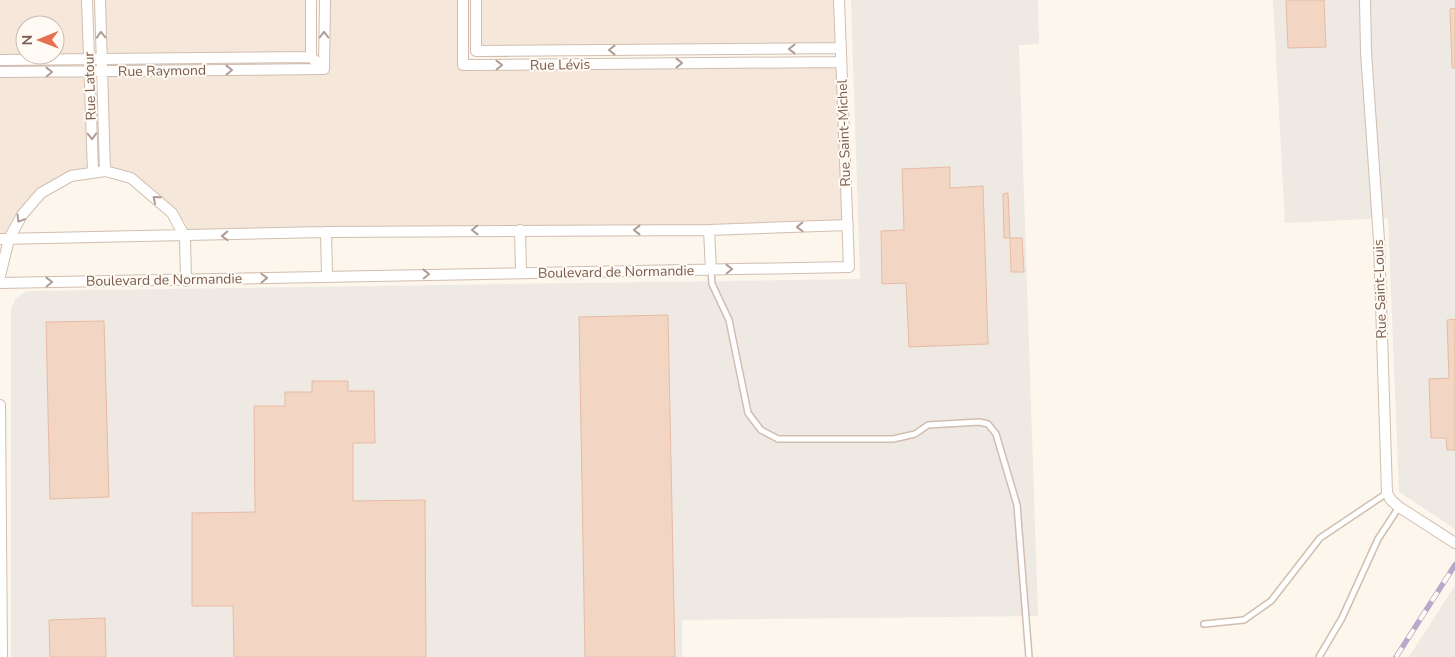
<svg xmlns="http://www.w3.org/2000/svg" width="1455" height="657" viewBox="0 0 1455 657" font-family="'Nunito Sans',sans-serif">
	<rect width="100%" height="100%" fill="#fdf6ec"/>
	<path fill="#f5e8da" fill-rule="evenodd" d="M0,0H87L89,59L0,60ZM25,25H55V55H25Z
		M100,0H311V57L102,59Z
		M324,0H463V65L841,62L848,225L185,237L172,213L131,178L105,171L102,71L324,69Z
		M476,0H839L841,48L476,51Z
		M90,71L93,172L41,193L9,239H0V72Z"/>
	<path fill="#efe9e4" d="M851,0H1038L1039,44L1019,45L1038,616L682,620V657H11V309L16,298L27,291L860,279Z
		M1273,0H1455V529L1399,492L1388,218L1285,223Z
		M1455,585V657H1409Z"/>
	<path fill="#f3d5c3" stroke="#e6bba3" d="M1286,0H1324L1326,47L1288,48Z
		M1455,8V68H1452L1450,9Z
		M950,167V188L983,186L988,344L909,347L906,283L882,284L881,231L904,230L902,169Z
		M1008,193L1010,238H1004L1003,194Z
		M1010,238H1022L1024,272H1011Z
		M668,315L675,657H585L579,317Z
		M1455,319V450H1447L1446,438H1431L1429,379L1449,378L1447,320Z
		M104,321L109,497L50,499L46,322Z
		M312,381H348V391H374L375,443H353V501L425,500L426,657H234L233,606H192V513L255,512L254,406H285V392H312Z
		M105,618L106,657H50L49,620Z"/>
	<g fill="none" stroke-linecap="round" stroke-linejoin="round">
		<g stroke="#d1beb0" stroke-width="8">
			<path id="service" d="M711,270L712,284L729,320L748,413L761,430L778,439H893L915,434L928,425L979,422L988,424L996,434L1017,505L1029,657
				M1204,624L1244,620L1271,601L1320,538L1387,493
				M1319,657L1342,618L1378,539L1399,507"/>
		</g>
		<g stroke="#d1beb0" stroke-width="12">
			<path id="minor" d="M87,0L93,172
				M100,0L105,171
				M311,0V57
				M463,0V65L841,62
				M476,0V51L841,48
				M1365,0L1366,52L1379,240L1387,493L1391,500L1399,507L1455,543
				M0,60L311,57L324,69
				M324,69L325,0
				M0,72L324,69
				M520,230L521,273
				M709,230L711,270
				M326,232L327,275
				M0,239L326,232L709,230L848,225
				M0,276L9,239L22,215L41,193L71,176L105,171L131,178L172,213L185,237L186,281
				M0,283L849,267L839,0
				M0,405L2,657"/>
		</g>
		<use href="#service" stroke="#fff" stroke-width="5"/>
		<use href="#minor" stroke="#fff" stroke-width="10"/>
		<g stroke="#b9a8c9" stroke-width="5.5">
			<path id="rail" d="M1396,657L1455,565"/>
		</g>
		<use href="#rail" stroke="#fffaf3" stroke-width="4" stroke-dasharray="11" stroke-linecap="butt"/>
	</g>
	<defs><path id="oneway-chevron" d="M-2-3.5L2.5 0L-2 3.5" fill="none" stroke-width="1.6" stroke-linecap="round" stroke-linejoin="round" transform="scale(1.25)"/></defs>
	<g stroke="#af9d94">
		<use href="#oneway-chevron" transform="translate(101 35) rotate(-92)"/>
		<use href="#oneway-chevron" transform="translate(324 35) rotate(-90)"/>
		<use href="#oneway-chevron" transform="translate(792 49) rotate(180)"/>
		<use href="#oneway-chevron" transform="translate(612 50) rotate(180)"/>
		<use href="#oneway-chevron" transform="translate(679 63)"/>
		<use href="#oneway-chevron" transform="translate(499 65) rotate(-1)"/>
		<use href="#oneway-chevron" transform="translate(229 70) rotate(-1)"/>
		<use href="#oneway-chevron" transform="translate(49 72) rotate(-1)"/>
		<use href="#oneway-chevron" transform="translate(92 136) rotate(88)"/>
		<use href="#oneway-chevron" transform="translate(156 199) rotate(-140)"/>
		<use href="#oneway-chevron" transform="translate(20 219) rotate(121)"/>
		<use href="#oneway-chevron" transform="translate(800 227) rotate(178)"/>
		<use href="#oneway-chevron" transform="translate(475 230) rotate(179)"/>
		<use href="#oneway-chevron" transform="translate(637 230) rotate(-180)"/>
		<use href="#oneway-chevron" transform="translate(225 236) rotate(178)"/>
		<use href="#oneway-chevron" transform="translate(729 269) rotate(-1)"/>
		<use href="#oneway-chevron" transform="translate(426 274) rotate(-1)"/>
		<use href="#oneway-chevron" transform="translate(264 278) rotate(-2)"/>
		<use href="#oneway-chevron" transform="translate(49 282) rotate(-1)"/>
	</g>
	<g text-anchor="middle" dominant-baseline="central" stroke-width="4" stroke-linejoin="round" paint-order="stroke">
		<g font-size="14" fill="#7a5c4d" stroke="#fffaf3">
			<text transform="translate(560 65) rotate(-1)">Rue Lévis</text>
			<text transform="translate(162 71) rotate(-1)">Rue Raymond</text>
			<text transform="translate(90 86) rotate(-92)">Rue Latour</text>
			<text transform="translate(844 133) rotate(-92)">Rue Saint-Michel</text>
			<text transform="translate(616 272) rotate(-1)">Boulevard de Normandie</text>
			<text transform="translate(164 280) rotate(-1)">Boulevard de Normandie</text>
			<text transform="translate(1380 289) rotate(-92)">Rue Saint-Louis</text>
		</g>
	</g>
	<g transform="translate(40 40) rotate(269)"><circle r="24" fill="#fffaf3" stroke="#cabbb1"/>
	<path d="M0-4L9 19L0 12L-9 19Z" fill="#e76f51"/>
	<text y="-8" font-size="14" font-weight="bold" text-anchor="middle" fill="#7a5c4d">N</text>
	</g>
</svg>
